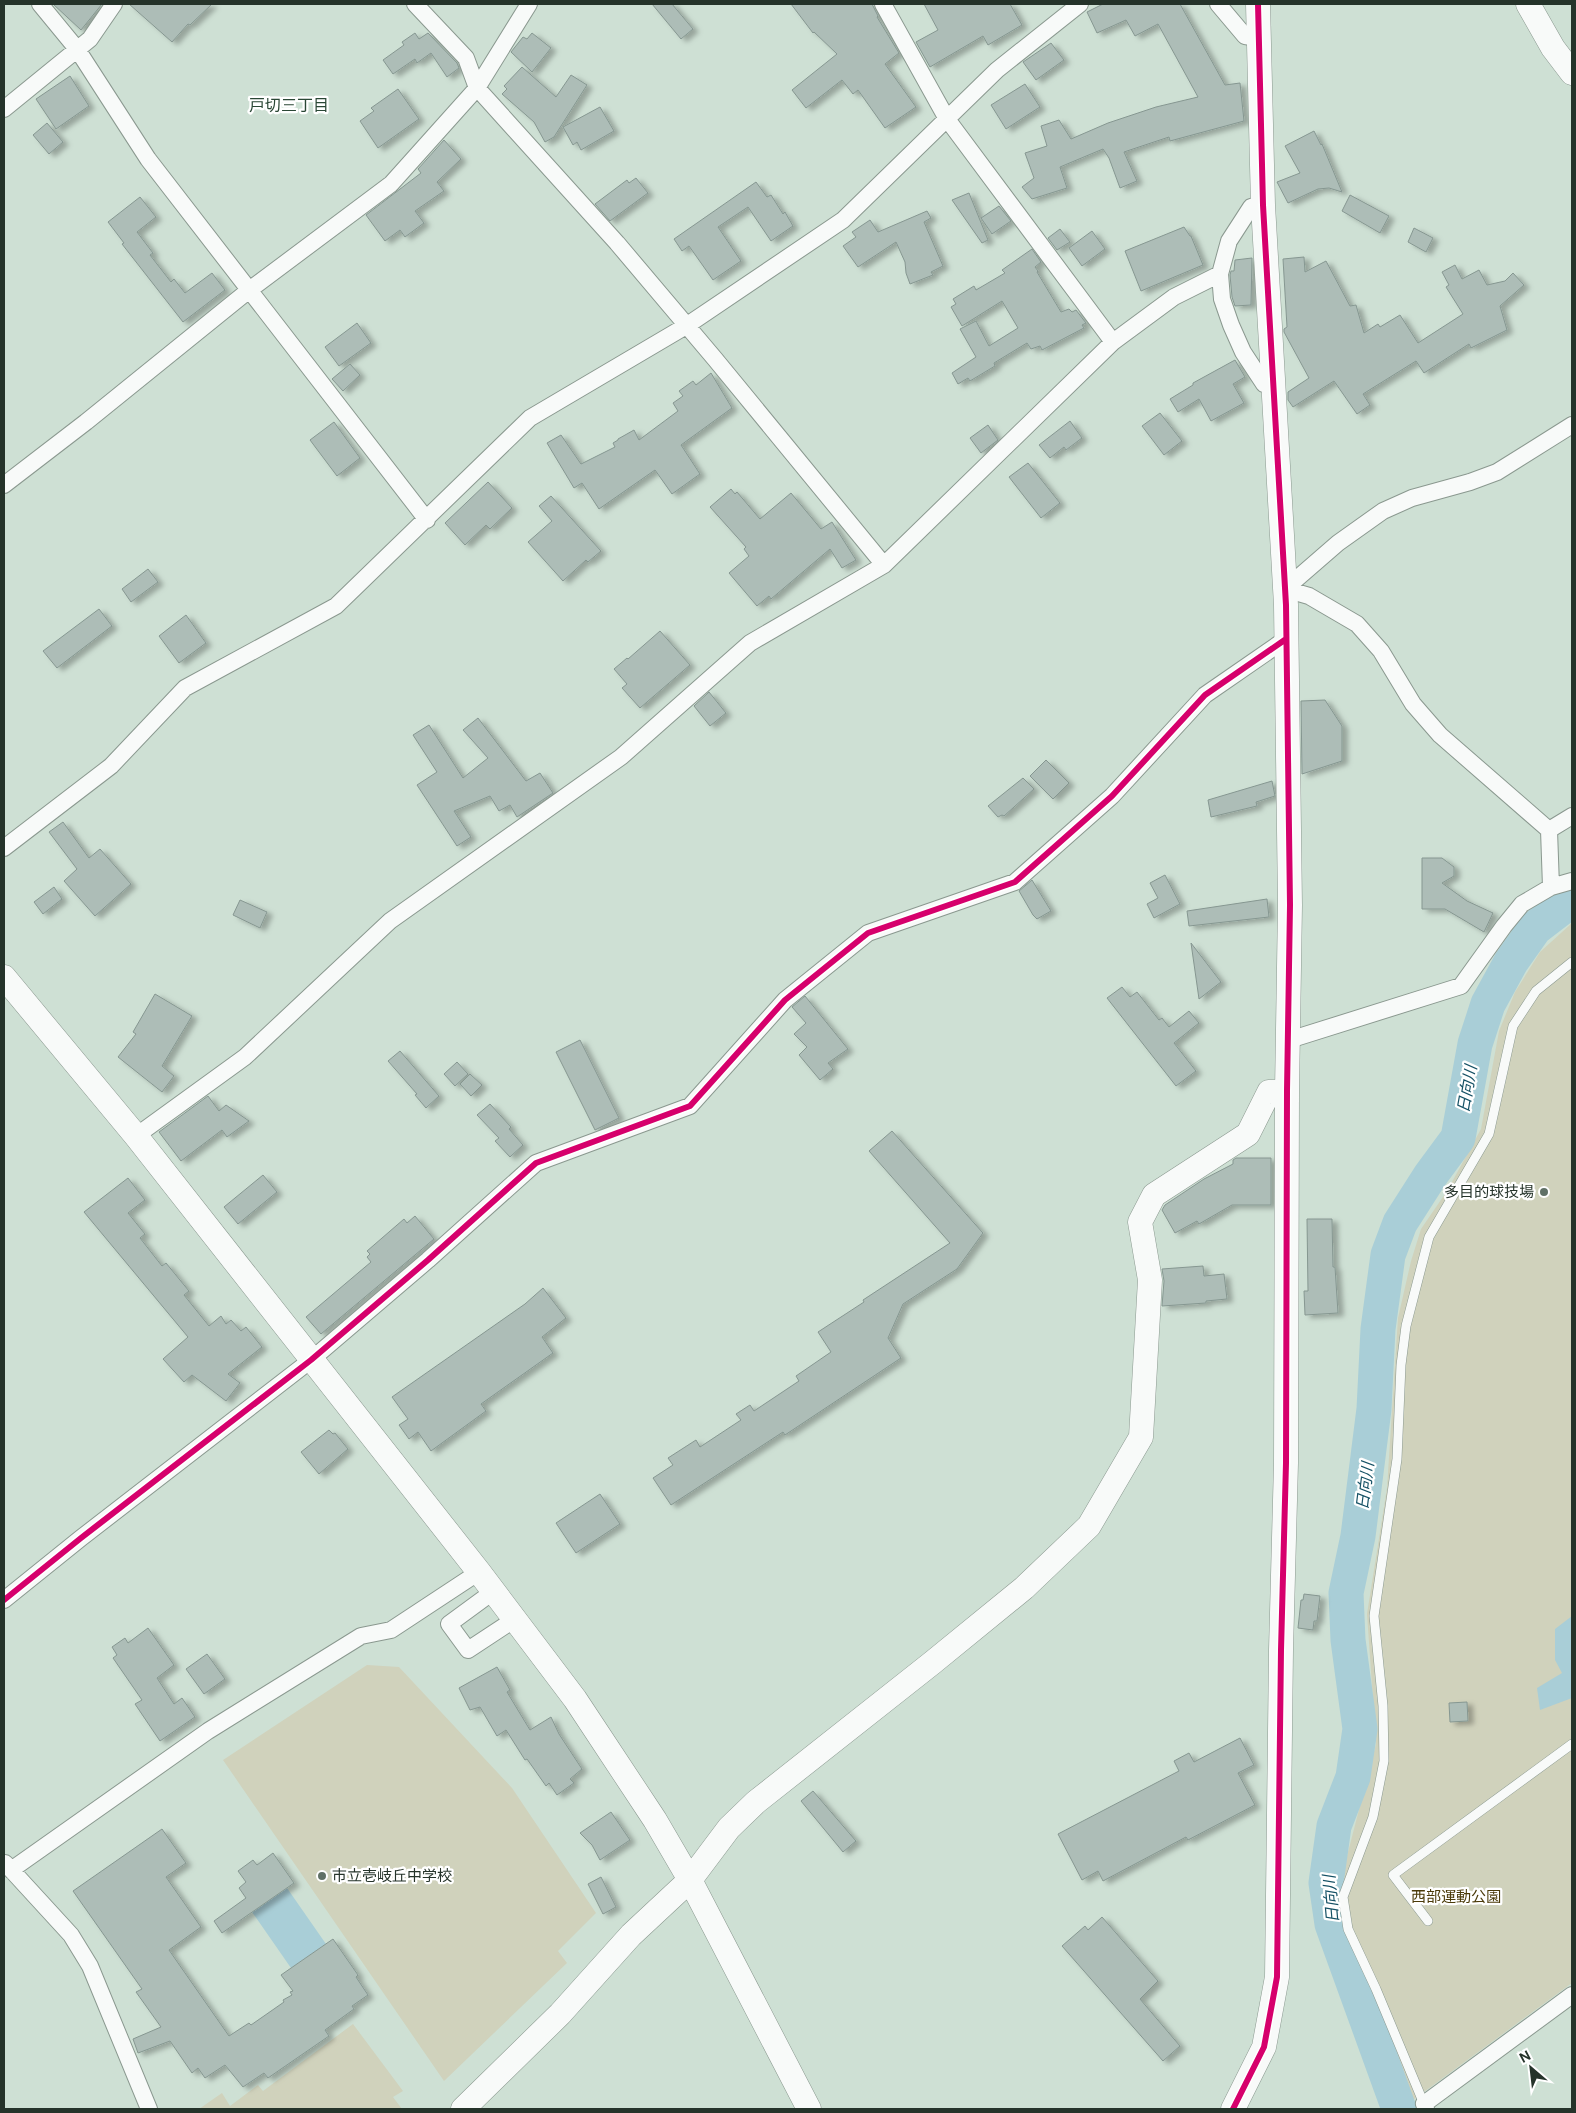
<svg xmlns="http://www.w3.org/2000/svg" width="1576" height="2113" viewBox="0 0 1576 2113" font-family="'DM Sans','Noto Sans JP',sans-serif">
	<defs>
		<filter id="shadow"><feDropShadow dx="5.5" dy="3" stdDeviation="2.5" flood-color="#0004"/></filter>
	</defs>
	<rect width="100%" height="100%" fill="#cee0d4"/>
	<path fill="#d0d2bc" d="M1572,923V1983L1413,2100L1386,2041L1353,1957L1339,1908L1338,1879L1347,1856L1376,1744L1367,1614L1387,1488L1398,1318L1411,1261L1421,1229L1447,1191L1481,1129L1499,1031L1515,992L1540,952Z
		M367,1665L399,1667L512,1788L596,1913L558,1951L567,1963L444,2081L223,1760Z
		M353,2024L403,2091L393,2097L402,2109H199L222,2093L230,2106L258,2085L263,2091Z"/>
	<path fill="#a9ced7" d="M1572,1616V1698L1540,1710L1537,1688L1562,1673L1555,1660V1629Z
		M287,1888L326,1944L291,1968L252,1912Z"/>
	<g fill="none" stroke-linecap="round" stroke-linejoin="round">
		<path stroke="#a9ced7" stroke-width="5.5" d="M1386,2109L1394,2097"/>
		<path stroke="#a9ced7" stroke-width="35" d="M1399,2109L1332,1924L1326,1883L1334,1826L1353,1777L1360,1729L1348,1640L1346,1593L1358,1536L1374,1409L1378,1329L1388,1255L1400,1223L1430,1176L1458,1138L1475,1044L1488,1004L1511,962L1535,928L1565,905L1572,904"/>
	</g>
	<path fill="#adbdb7" stroke="#869791" filter="url(#shadow)" d="M53,4H102L81,30Z
		M129,4H212L190,25L188,24L172,42Z
		M652,4H672L693,29L681,39Z
		M791,4H872L878,16L877,17L899,53L885,64L916,107L885,128L858,90L853,94L842,80L806,108L792,90L837,54L814,32L813,33Z
		M924,4H1010L1022,25L988,45L983,36L930,67L916,42L938,30Z
		M1103,4H1180L1225,85L1240,83L1244,121L1170,141L1169,137L1124,152L1137,181L1120,188L1109,158L1103,149L1060,167L1067,188L1032,199L1022,187L1034,178L1025,153L1047,146L1041,126L1059,120L1071,139L1108,123L1156,107L1198,97L1158,24L1135,36L1126,20L1097,33L1087,12Z
		M415,33L419,39L428,33L457,63L459,68L447,77L431,53L417,63L415,59L393,74L383,60L404,45L402,42Z
		M532,33L551,48L532,72L511,52L523,37L527,39Z
		M1051,43L1064,60L1036,80L1023,62Z
		M522,67L556,97L571,75L587,85L554,137L545,142L534,122L502,94L507,89L504,86Z
		M70,76L89,106L56,129L36,99Z
		M1025,84L1040,107L1006,129L991,105Z
		M398,89L419,119L378,148L360,121L374,111L371,108Z
		M600,107L614,131L581,150L577,142L573,145L563,127Z
		M47,123L63,142L49,154L33,135Z
		M1314,131L1321,145L1322,144L1342,192L1329,188L1318,189L1288,203L1277,182L1300,173L1285,146Z
		M444,140L461,159L437,182L444,191L415,211L424,223L405,237L400,230L385,241L366,215L421,173L418,169Z
		M636,178L648,193L610,221L595,204L627,180L629,183Z
		M756,182L767,197L771,195L783,214L785,212L793,226L771,241L748,207L718,227L741,261L713,280L689,246L682,251L674,239Z
		M969,193L988,240L982,243L952,200Z
		M1350,195L1389,216L1380,233L1342,211Z
		M140,197L156,217L137,232L153,253L150,255L171,282L174,279L185,293L212,273L225,290L183,322L122,244L124,243L108,222Z
		M999,206L1011,221L992,234L981,218Z
		M927,211L931,218L924,222L943,266L931,272L933,275L910,284L906,273L905,262L896,242L858,267L843,246L856,237L852,232L870,220L878,232Z
		M1184,227L1190,236H1191L1203,265L1141,291L1125,251Z
		M1414,228L1433,238L1426,252L1408,242Z
		M1060,229L1070,242L1057,250L1048,238Z
		M1092,231L1105,249L1082,266L1069,248Z
		M1032,249L1041,262L1035,267L1038,271L1037,272L1061,312L1069,309L1072,312L1076,310L1086,323L1082,325L1084,328L1042,350L1040,346L1031,349L1027,343L994,363L995,366L970,381L968,378L958,384L952,373L976,357L960,329L976,321L989,346L1018,328L1002,301L962,326L951,307L956,304L953,299L974,286L976,290L1005,273L1002,270Z
		M1304,257L1305,272L1326,261L1350,306L1356,305L1364,333L1378,324L1380,327L1400,315L1418,343L1463,314L1446,287L1449,285L1442,272L1455,265L1462,279L1479,270L1487,285L1505,281L1513,273L1524,285L1500,306L1507,330L1471,348L1469,344L1424,373L1416,361L1363,394L1370,405L1357,414L1334,381L1293,407L1288,400V392L1309,378L1284,332V329L1287,327L1283,259Z
		M1252,258L1251,305L1235,306L1232,297L1230,275L1231,271H1234L1235,260Z
		M357,323L371,343L339,366L325,347Z
		M1235,360L1245,377L1233,384L1244,403L1211,421L1199,399L1178,412L1170,399L1193,385V383Z
		M350,364L360,375L343,391L332,379Z
		M711,373L732,408L681,445L700,474L672,494L655,470L599,509L582,483L574,488L547,443L561,435L581,464L615,447L613,443L618,440V439L634,430L639,440L678,411L673,403L683,396L679,391L693,381L696,385Z
		M1160,413L1182,441L1164,455L1142,426Z
		M1070,421L1082,438L1066,450L1064,447L1050,458L1039,445Z
		M334,422L360,458L337,476L310,440Z
		M988,425L998,440L981,453L970,438Z
		M1028,463L1060,503L1041,518L1009,477Z
		M488,482L512,508L490,529L486,525L465,545L445,523Z
		M731,489L735,494L737,492L760,519L791,493L821,529L832,522L856,560L842,568L830,549L771,599L769,596L757,606L729,573L749,556L744,549L746,547L710,507Z
		M551,496L601,551L588,562L586,560L563,581L528,542L552,521L539,506Z
		M148,569L158,582L131,602L122,589Z
		M99,609L112,626L57,668L43,651Z
		M186,615L206,643L179,663L159,636Z
		M660,631L690,665L640,708L622,688L627,684L614,669L627,658L628,659Z
		M709,692L726,713L710,726L694,706Z
		M1325,700L1342,726V761L1302,774L1301,701Z
		M478,718L526,781L540,773L553,793L517,817L510,805L499,811L490,796L454,811L471,837L457,846L417,785L437,772L413,735L429,725L463,778L488,758L463,730Z
		M1046,760L1069,783L1053,799L1030,776Z
		M1023,778L1034,789L1004,816L1002,815L998,817L988,806Z
		M1272,781L1275,796L1256,802L1257,806L1211,817L1208,800Z
		M63,822L89,858L100,849L131,884L95,916L64,881L77,869L49,832Z
		M1422,858H1442L1454,867V876L1442,883L1467,901L1493,913L1484,932L1445,909H1422Z
		M1165,875L1180,904L1154,918L1147,904L1158,898L1150,883Z
		M1032,880L1051,911L1037,919L1033,915L1019,891Z
		M54,887L62,899L43,914L34,902Z
		M1267,899L1269,917L1189,926L1187,911Z
		M240,900L267,912L260,928L233,915Z
		M1191,943L1221,982L1199,999Z
		M1122,987L1130,997L1137,992L1159,1020L1162,1018L1169,1027L1189,1011L1199,1023L1174,1043L1196,1071L1176,1086L1107,998Z
		M155,994L192,1016L162,1066L174,1076L162,1092L118,1057L136,1034L133,1032Z
		M805,996L848,1049L828,1063L833,1069L820,1080L799,1055L807,1047L794,1034L806,1023L792,1007Z
		M580,1040L619,1118L595,1130L556,1052Z
		M400,1051L439,1096L426,1108L415,1095L417,1094L388,1061Z
		M457,1062L468,1074L455,1086L444,1074Z
		M470,1074L482,1085L471,1096L460,1084Z
		M208,1096L219,1111L226,1105L249,1121L227,1137L222,1130L181,1161L159,1132Z
		M490,1104L511,1127L509,1129L523,1145L510,1157L495,1141L499,1138L477,1115Z
		M892,1131L983,1233L957,1269L903,1304L888,1338L901,1358L785,1435L783,1432L671,1505L653,1478L673,1465L668,1458L696,1440L700,1447L741,1420L736,1414L750,1405L754,1411L799,1381L796,1376L831,1352L818,1332L864,1302L863,1300L950,1243L869,1151Z
		M1236,1158H1271V1205H1232L1199,1224L1197,1221L1175,1233L1162,1210L1165,1205L1204,1179L1233,1164V1160Z
		M263,1175L277,1192L238,1224L224,1207Z
		M128,1178L145,1200L128,1213L145,1234L140,1238L162,1266L166,1263L189,1291L184,1295L209,1326L221,1316L226,1324L231,1320L241,1331L246,1327L262,1347L228,1374L240,1383L226,1401L192,1375L184,1382L163,1359L188,1337L84,1212Z
		M415,1216L434,1239L321,1334L306,1317L371,1262L367,1257L370,1254L367,1251L404,1219L407,1223Z
		M1307,1219H1332L1333,1267H1335L1338,1313L1305,1315L1304,1291H1308Z
		M1203,1266L1204,1276L1224,1274L1227,1299L1206,1301V1303L1162,1306L1164,1281L1162,1269Z
		M543,1288L566,1318L542,1337L553,1353L481,1404L486,1411L431,1451L418,1432L409,1439L399,1425L408,1419L392,1397L525,1304Z
		M329,1430L333,1434L335,1433L348,1449L319,1474L301,1452Z
		M600,1494L620,1524L576,1553L556,1523Z
		M1304,1594L1320,1596L1317,1621H1314L1313,1630L1298,1628L1301,1600H1303Z
		M148,1628L174,1665L157,1678L174,1704L182,1698L195,1717L160,1741L135,1704L142,1700L113,1658L117,1655L112,1647L125,1638L128,1643Z
		M207,1654L225,1679L204,1694L186,1669Z
		M497,1667L510,1690L507,1692L530,1730L551,1717L559,1734L582,1769L570,1779L574,1783L557,1795L549,1783L546,1786L527,1759L525,1760L506,1730L497,1736L480,1707L470,1710L459,1688Z
		M1467,1702L1468,1721L1450,1722L1449,1703Z
		M1240,1738L1254,1765L1238,1773L1255,1805L1188,1840L1186,1837L1103,1881L1098,1871L1082,1880L1058,1834L1179,1771L1174,1761L1189,1753L1194,1762Z
		M813,1791L856,1841L843,1852L801,1801Z
		M611,1812L630,1840L600,1860L592,1845L580,1833Z
		M162,1829L186,1863L166,1877L201,1927L169,1950L229,2036L249,2023L251,2025L284,2002L283,2000L292,1995L290,1992L293,1991L281,1975L333,1939L358,1975L356,1977L368,1995L352,2006L354,2009L325,2030L329,2036L268,2078L264,2073L243,2087L225,2065L205,2078L198,2068L192,2073L170,2041L138,2053L133,2039L161,2027L136,1992L142,1989L73,1891Z
		M273,1853L294,1883L222,1933L214,1921L246,1898L239,1888L246,1882L238,1871L253,1860L257,1865Z
		M601,1877L616,1907L603,1914L588,1884Z
		M1102,1917L1158,1981L1140,1999L1180,2046L1163,2061L1062,1946L1085,1926L1088,1930Z"/>
	<g fill="none" stroke-linecap="round" stroke-linejoin="round">
		<g stroke="#8a988f" stroke-width="10">
			<path id="lane" d="M1428,1921L1393,1875L1572,1744
				M1424,2104L1376,1989L1348,1929L1343,1897L1373,1817L1384,1761L1383,1706L1374,1616L1397,1459L1401,1365L1406,1326L1429,1237L1489,1134L1513,1026L1536,991L1572,962"/>
		</g>
		<g stroke="#8a988f" stroke-width="18">
			<path id="street" d="M40,4L77,49L148,159L427,520
				M415,4L466,58L477,88L617,243L715,359L884,565
				M883,4L947,119L1113,342
				M1218,4L1245,36L1258,38
				M4,109L90,39L114,4
				M1263,205L1251,207L1229,241L1220,274L1222,299L1231,325L1243,352L1264,384L1273,385
				M4,485L86,422L248,291L391,184L477,88L529,4
				M1285,589L1309,596L1357,624L1381,651L1413,704L1440,735L1549,830L1551,887
				M1285,589L1338,543L1383,511L1412,498L1470,482L1497,472L1572,425
				M1549,830L1572,816
				M4,848L111,766L185,688L336,606L530,418L686,326L843,220L997,70L1080,4
				M1289,1040L1461,986L1504,926L1522,904L1551,887L1572,881
				M136,1136L245,1057L390,921L621,757L750,643L884,565L1113,342L1174,297L1220,274
				M494,1591L449,1624L468,1650L515,1619
				M4,1600L81,1538L311,1360L428,1260L536,1163L690,1106L785,1000L868,933L1015,882L1112,796L1205,695L1286,639
				M5,1863L71,1935L90,1966L149,2109
				M11,1870L208,1731L361,1636L391,1630L479,1572
				M1426,2109L1424,2104L1572,1995"/>
		</g>
		<g stroke="#8a988f" stroke-width="25">
			<path id="secondary" d="M1528,4L1553,48L1572,73
				M4,977L136,1136L479,1572L575,1699L655,1820L690,1880L809,2109
				M463,2109L560,2014L631,1935L690,1880L729,1828L756,1802L932,1663L1024,1588L1089,1526L1141,1437L1150,1280L1140,1222L1154,1195L1248,1134L1269,1092L1287,1091
				M1233,2109L1264,2047L1277,1977L1281,1650L1286,1463L1287,1091L1290,905L1286,605L1263,205L1258,4"/>
		</g>
		<use href="#lane" stroke="#f8faf9" stroke-width="9"/>
		<use href="#street" stroke="#f8faf9" stroke-width="16"/>
		<use href="#secondary" stroke="#f8faf9" stroke-width="24"/>
		<g stroke="#fff" stroke-width="9">
			<path id="cycleway" d="M4,1600L81,1538L311,1360L428,1260L536,1163L690,1106L785,1000L868,933L1015,882L1112,796L1205,695L1286,639
				M1233,2109L1264,2047L1277,1977L1281,1650L1286,1463L1287,1091L1290,905L1286,605L1263,205L1258,4"/>
		</g>
		<use href="#cycleway" stroke="#d6006c" stroke-width="6"/>
	</g>
	<g fill="#607066" stroke="#fff" stroke-width="2">
		<circle cx="1544" cy="1192" r="5"/>
		<circle cx="322" cy="1876" r="5"/>
	</g>
	<g text-anchor="middle" dominant-baseline="central" stroke-width="4.5" stroke-linejoin="round" paint-order="stroke">
		<g font-size="15" fill="#25332a" stroke="#fff" text-anchor="end">
			<text x="1534" y="1192">多目的球技場</text>
			<text x="332" y="1876" text-anchor="start">市立壱岐丘中学校</text>
		</g>
		<g font-size="15" fill="#4b3a09" stroke="#fff">
			<text x="1456" y="1897">西部運動公園</text>
		</g>
		<g font-size="16" fill="#2a4735" stroke="#fff">
			<text x="289" y="105">戸切三丁目</text>
		</g>
		<g font-size="16" font-style="italic" fill="#155165" stroke="#fff">
			<text transform="translate(1467 1089) rotate(-80)">日向川</text>
			<text transform="translate(1365 1486) rotate(-83)">日向川</text>
			<text transform="translate(1331 1899) rotate(-95)">日向川</text>
		</g>
	</g>
	<rect width="1576" height="2113" fill="none" stroke="#25332a" stroke-width="10"/>
	<g transform="translate(1531 2068) rotate(332)" stroke="#ffffff" stroke-width="4" paint-order="stroke">
	<path d="M0-4L9 19L0 12L-9 19Z" fill="#25332a"/>
	<text y="-8" font-size="14" font-weight="bold" text-anchor="middle" fill="#25332a">N</text>
	</g>
</svg>
